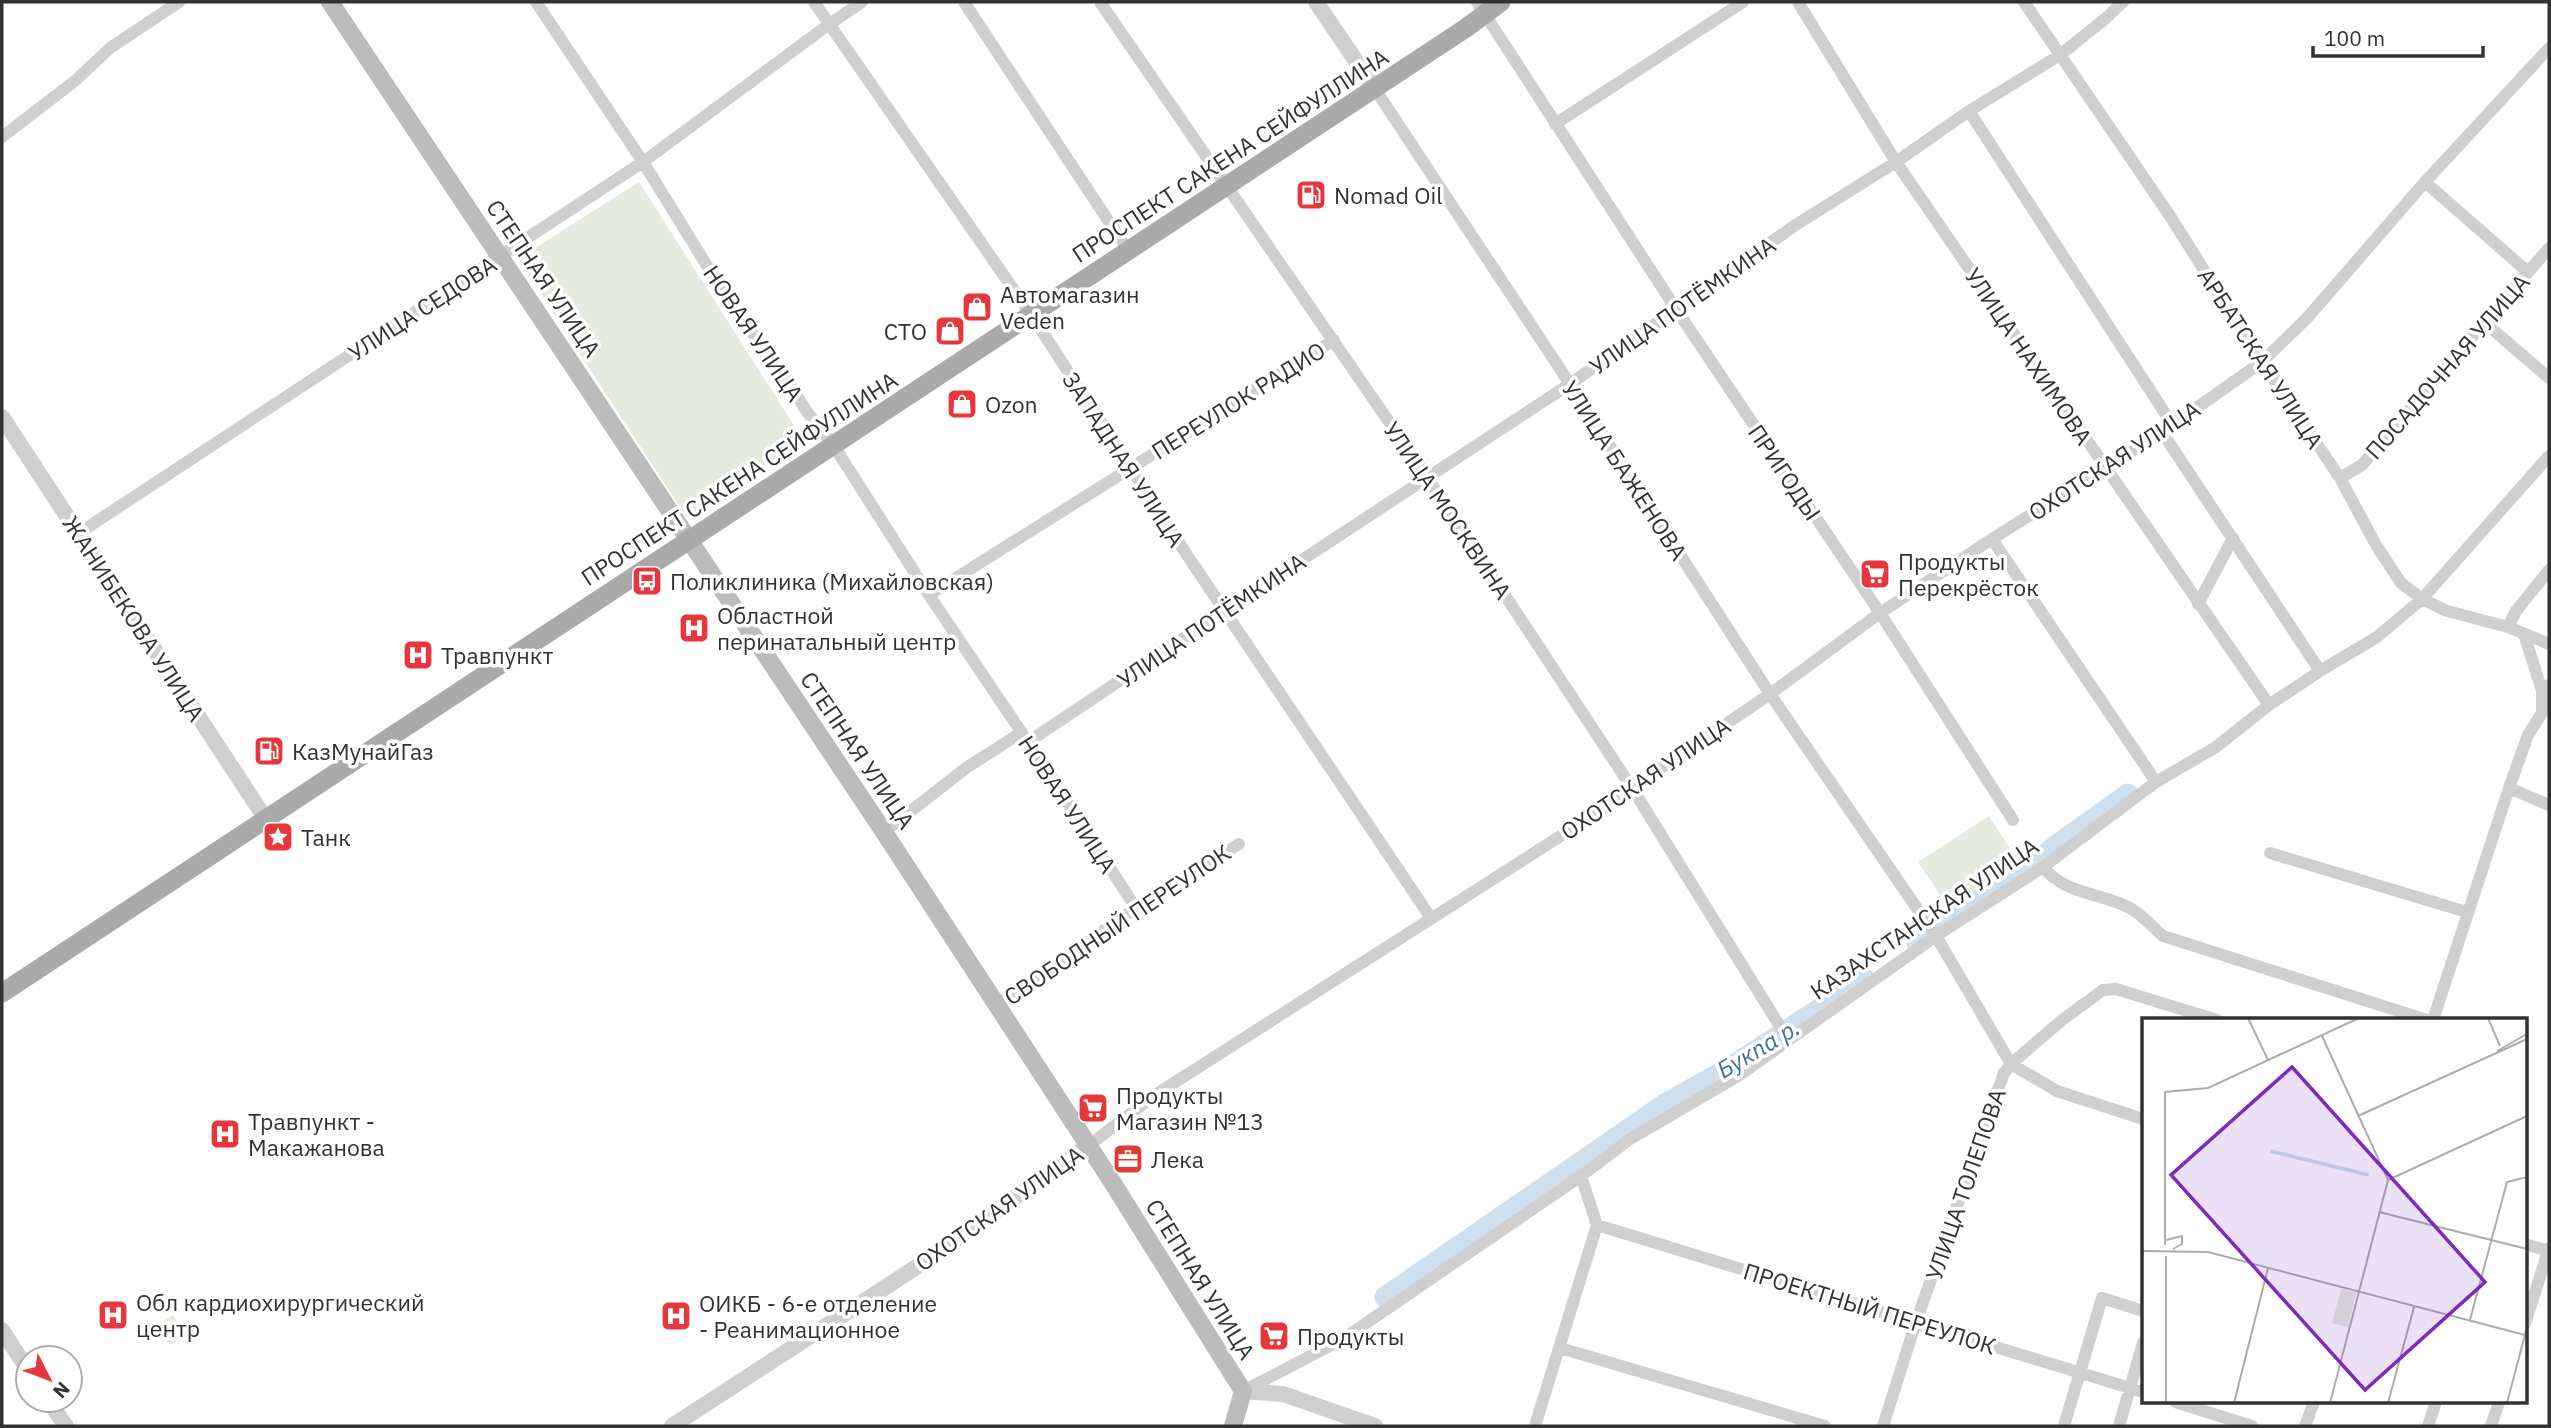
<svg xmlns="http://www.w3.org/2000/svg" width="2551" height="1428" viewBox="0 0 2551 1428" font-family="'IBM Plex Sans',sans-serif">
	<rect width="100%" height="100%" fill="#fff"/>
	<path fill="#e5ecde" d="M639,182L804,441L687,518L518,259Z
		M1989,816L2020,864L1950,910L1918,862Z
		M173,1315L186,1335L170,1345L157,1325Z"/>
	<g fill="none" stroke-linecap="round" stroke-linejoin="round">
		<path stroke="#cee0ee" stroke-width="21" d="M1917,943L1949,919L2020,875L2058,844L2128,794
			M1385,1297L1665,1104L1729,1068L1865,979"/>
		<path stroke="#cfcfcf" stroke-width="12" d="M536,2L643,162L730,303L783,374L807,412L834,446L929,595L1028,742L1136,908
			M814,2L1032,316L1189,558L1431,918
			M964,2L1129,252
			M1100,2L1427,477L1632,788L1781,1028
			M1477,2L1676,309L1880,613L2013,820
			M1798,2L1896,162L2269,705
			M2024,2L2170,216L2262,362L2340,478L2376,545L2401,583L2422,599L2447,611L2508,627L2549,644
			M1375,89L1570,384L1770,694L1936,936L2011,1064L2057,1091L2143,1119
			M1969,111L2172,424
			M1555,124L1743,2
			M2,137L76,80L110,48L179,2
			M2425,182L2528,272
			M2485,323L2549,378
			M2162,432L2320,671
			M2340,478L2362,465L2549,248
			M79,533L643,162L828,25L862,2
			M1992,539L2156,782
			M929,595L1334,340
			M2198,604L2233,538
			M2508,627L2516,611L2549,570
			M2524,634L2542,691
			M1028,742L1224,611L1570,384L1794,226L1896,162L1969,111L2060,55L2106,18L2123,2
			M2509,788L2549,805
			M884,832L966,768L1022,732
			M2270,853L2467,912
			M2043,867C2066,895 2098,892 2128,907C2141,913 2152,927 2163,936L2427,1020
			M996,1005L1136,908L1239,844
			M2433,1020L2509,788L2528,735L2542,713V691L2549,685
			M1088,1146L1155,1095L1573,828L1770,694L1880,613L1992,539L2162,432L2262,362L2308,317L2425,182L2549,48
			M1597,1225L2143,1392
			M2525,1244L2549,1251
			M2525,1324L2549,1248
			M1560,1348L1825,1426
			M1243,1391L1343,1339L1581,1176L1630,1139L1738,1076L1936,936L2043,867L2156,782L2216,747L2269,705L2320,671L2377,637L2422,599L2549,456
			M2175,1402L2252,1426
			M1535,1426L1597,1225L1581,1176
			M1883,1426L1916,1322L2004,1073L2011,1064L2062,1020L2103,990L2116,989L2217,1020
			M2064,1426L2102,1298L2143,1311
			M2119,1426L2143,1343
			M2305,1426L2314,1402
			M2428,1426L2436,1402
			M2491,1426L2499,1402"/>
		<path stroke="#cfcfcf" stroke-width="16" d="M1316,2L1375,89
			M2,417L265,818
			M2,1330L28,1370
			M1243,1391L1283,1394L1375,1426
			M48,1400L66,1426
			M672,1426L915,1268L1088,1146"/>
		<path stroke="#bcbcbc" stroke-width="18" d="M330,2L884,832L1109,1177L1243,1391L1233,1426"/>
		<path stroke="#aaa" stroke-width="19" d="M2,993L1466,28L1501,2"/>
	</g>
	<defs>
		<g id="fuel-square" transform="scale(1.575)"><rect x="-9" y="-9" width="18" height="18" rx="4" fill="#e6383c" stroke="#fff"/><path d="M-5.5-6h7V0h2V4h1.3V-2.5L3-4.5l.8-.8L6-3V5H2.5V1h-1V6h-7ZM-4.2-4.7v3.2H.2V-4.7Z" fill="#fff"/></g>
		<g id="shop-square" transform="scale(1.575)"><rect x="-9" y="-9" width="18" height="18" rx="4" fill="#e6383c" stroke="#fff"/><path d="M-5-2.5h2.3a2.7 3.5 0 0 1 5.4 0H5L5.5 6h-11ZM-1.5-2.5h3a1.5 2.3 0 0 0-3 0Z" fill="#fff"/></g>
		<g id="supermarket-square" transform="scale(1.575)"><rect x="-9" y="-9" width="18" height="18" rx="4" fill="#e6383c" stroke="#fff"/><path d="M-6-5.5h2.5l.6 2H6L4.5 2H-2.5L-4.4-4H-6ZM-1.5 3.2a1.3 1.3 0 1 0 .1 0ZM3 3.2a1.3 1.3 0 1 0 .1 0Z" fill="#fff"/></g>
		<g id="bus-square" transform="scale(1.575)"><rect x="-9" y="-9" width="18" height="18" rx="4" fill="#e6383c" stroke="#fff"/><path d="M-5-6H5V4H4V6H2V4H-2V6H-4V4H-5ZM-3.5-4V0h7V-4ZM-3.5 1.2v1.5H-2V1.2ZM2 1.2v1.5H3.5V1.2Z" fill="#fff"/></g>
		<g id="hospital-square" transform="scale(1.575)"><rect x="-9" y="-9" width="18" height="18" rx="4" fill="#e6383c" stroke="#fff"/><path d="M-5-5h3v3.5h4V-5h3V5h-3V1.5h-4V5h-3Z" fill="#fff"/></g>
		<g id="sight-square" transform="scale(1.575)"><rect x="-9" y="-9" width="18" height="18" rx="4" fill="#e6383c" stroke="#fff"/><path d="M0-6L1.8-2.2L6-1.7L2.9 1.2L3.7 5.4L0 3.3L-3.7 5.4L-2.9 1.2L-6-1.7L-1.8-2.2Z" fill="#fff"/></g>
		<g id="office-square" transform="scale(1.575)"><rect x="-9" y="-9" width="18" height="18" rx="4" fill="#e6383c" stroke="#fff"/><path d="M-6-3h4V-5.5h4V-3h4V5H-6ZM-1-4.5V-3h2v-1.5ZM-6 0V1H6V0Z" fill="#fff"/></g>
	</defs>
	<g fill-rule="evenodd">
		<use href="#fuel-square" x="1311" y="195"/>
		<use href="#shop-square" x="977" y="307"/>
		<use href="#shop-square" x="950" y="331"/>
		<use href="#shop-square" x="962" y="404"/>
		<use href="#supermarket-square" x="1875" y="574"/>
		<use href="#bus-square" x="647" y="581"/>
		<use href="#hospital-square" x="694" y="628"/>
		<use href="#hospital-square" x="418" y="655"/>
		<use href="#fuel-square" x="269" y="751"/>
		<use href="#sight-square" x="278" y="837"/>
		<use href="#supermarket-square" x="1093" y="1108"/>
		<use href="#hospital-square" x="225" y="1134"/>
		<use href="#office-square" x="1128" y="1159"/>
		<use href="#hospital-square" x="113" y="1315"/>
		<use href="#hospital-square" x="676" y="1316"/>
		<use href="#supermarket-square" x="1274" y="1336"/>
	</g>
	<g text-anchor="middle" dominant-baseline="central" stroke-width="7" stroke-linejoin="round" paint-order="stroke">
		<g font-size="23" fill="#323232" stroke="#fff">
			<text transform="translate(1230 155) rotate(-33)">ПРОСПЕКТ САКЕНА СЕЙФУЛЛИНА</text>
			<text transform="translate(544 278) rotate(56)">СТЕПНАЯ УЛИЦА</text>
			<text transform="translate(1682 305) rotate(-35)">УЛИЦА ПОТЁМКИНА</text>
			<text transform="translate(422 308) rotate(-33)">УЛИЦА СЕДОВА</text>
			<text transform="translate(754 333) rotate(56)">НОВАЯ УЛИЦА</text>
			<text transform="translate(2029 356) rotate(56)">УЛИЦА НАХИМОВА</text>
			<text transform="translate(2261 358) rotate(57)">АРБАТСКАЯ УЛИЦА</text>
			<text transform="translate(2447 366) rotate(-49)">ПОСАДОЧНАЯ УЛИЦА</text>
			<text transform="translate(1238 400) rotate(-32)">ПЕРЕУЛОК РАДИО</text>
			<text transform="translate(1124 459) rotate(57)">ЗАПАДНАЯ УЛИЦА</text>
			<text transform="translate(2114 460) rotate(-33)">ОХОТСКАЯ УЛИЦА</text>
			<text transform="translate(1625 470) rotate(57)">УЛИЦА БАЖЕНОВА</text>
			<text transform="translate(1785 472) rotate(56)">ПРИГОДЫ</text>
			<text transform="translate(739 478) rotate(-33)">ПРОСПЕКТ САКЕНА СЕЙФУЛЛИНА</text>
			<text transform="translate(1448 510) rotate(56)">УЛИЦА МОСКВИНА</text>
			<text transform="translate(134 618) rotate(57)">ЖАНИБЕКОВА УЛИЦА</text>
			<text transform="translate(1211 620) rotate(-34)">УЛИЦА ПОТЁМКИНА</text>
			<text transform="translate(858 750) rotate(56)">СТЕПНАЯ УЛИЦА</text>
			<text transform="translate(1645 778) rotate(-34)">ОХОТСКАЯ УЛИЦА</text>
			<text transform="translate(1068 804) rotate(57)">НОВАЯ УЛИЦА</text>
			<text transform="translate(1924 918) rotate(-34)">КАЗАХСТАНСКАЯ УЛИЦА</text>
			<text transform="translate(1117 924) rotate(-34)">СВОБОДНЫЙ ПЕРЕУЛОК</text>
			<text transform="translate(1965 1184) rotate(-71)">УЛИЦА ТОЛЕПОВА</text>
			<text transform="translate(999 1208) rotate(-35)">ОХОТСКАЯ УЛИЦА</text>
			<text transform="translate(1201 1279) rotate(58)">СТЕПНАЯ УЛИЦА</text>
			<text transform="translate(1870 1308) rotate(17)">ПРОЕКТНЫЙ ПЕРЕУЛОК</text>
		</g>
		<g font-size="23" fill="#323232" stroke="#fff" text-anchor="start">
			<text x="1334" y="195">Nomad Oil</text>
			<text x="1000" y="294">Автомагазин<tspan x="1000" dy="26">Veden</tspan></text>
			<text x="927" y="331" text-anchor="end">СТО</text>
			<text x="985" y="404">Ozon</text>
			<text x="1898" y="561">Продукты<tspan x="1898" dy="26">Перекрёсток</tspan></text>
			<text x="670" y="581">Поликлиника (Михайловская)</text>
			<text x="717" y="615">Областной<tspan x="717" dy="26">перинатальный центр</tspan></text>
			<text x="441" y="655">Травпункт</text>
			<text x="292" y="751">КазМунайГаз</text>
			<text x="301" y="837">Танк</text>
			<text x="1116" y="1095">Продукты<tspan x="1116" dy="26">Магазин №13</tspan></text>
			<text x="248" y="1121">Травпункт -<tspan x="248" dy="26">Макажанова</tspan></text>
			<text x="1151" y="1159">Лека</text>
			<text x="136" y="1302">Обл кардиохирургический<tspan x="136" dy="26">центр</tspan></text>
			<text x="699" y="1303">ОИКБ - 6-е отделение<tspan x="699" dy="26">- Реанимационное</tspan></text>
			<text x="1297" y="1336">Продукты</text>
		</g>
		<g font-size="24" font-style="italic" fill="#3f7096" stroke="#fff">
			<text transform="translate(1758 1048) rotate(-31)">Букпа р.</text>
		</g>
	</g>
	<g transform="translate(2142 1018)">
		<rect width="385" height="385" fill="#fff"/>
		<path d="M199,271L214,275L206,309L190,305Z" fill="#e5ecde"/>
		<path fill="none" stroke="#cee0ee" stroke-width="3.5" d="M128,133L227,157"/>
		<path fill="none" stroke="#adadad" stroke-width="2" d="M106,0L126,42M346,0L358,28M180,18L246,162M355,33L385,16M216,98L385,21M237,194L385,231M24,222L40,218V226L31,231M23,227V74L66,70L217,0M0,233L66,234L383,317M24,238V385M328,302L365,164L385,159M92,385L126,250M188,385L246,162L385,98M246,385L272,289M365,385L385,309"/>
		<path fill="#7b2cbf" fill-opacity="0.15" stroke="#7b2cbf" stroke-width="3.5" d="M150,49L343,264L223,372L29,157Z"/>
		<rect width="385" height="385" fill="none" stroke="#323232" stroke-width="3.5"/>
	</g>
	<rect width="2551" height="1428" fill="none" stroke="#323232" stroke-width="7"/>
	<g transform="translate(49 1379) rotate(132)"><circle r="33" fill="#ffffff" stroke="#adadad" stroke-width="2"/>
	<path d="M0-5L12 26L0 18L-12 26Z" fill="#e6383c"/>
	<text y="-10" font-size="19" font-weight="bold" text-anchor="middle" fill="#323232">N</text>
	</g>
	<path d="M2313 46v10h170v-10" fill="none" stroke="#323232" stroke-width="3.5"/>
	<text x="2324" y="46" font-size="21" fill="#323232" stroke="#ffffff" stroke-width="5" paint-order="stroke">100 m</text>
</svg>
